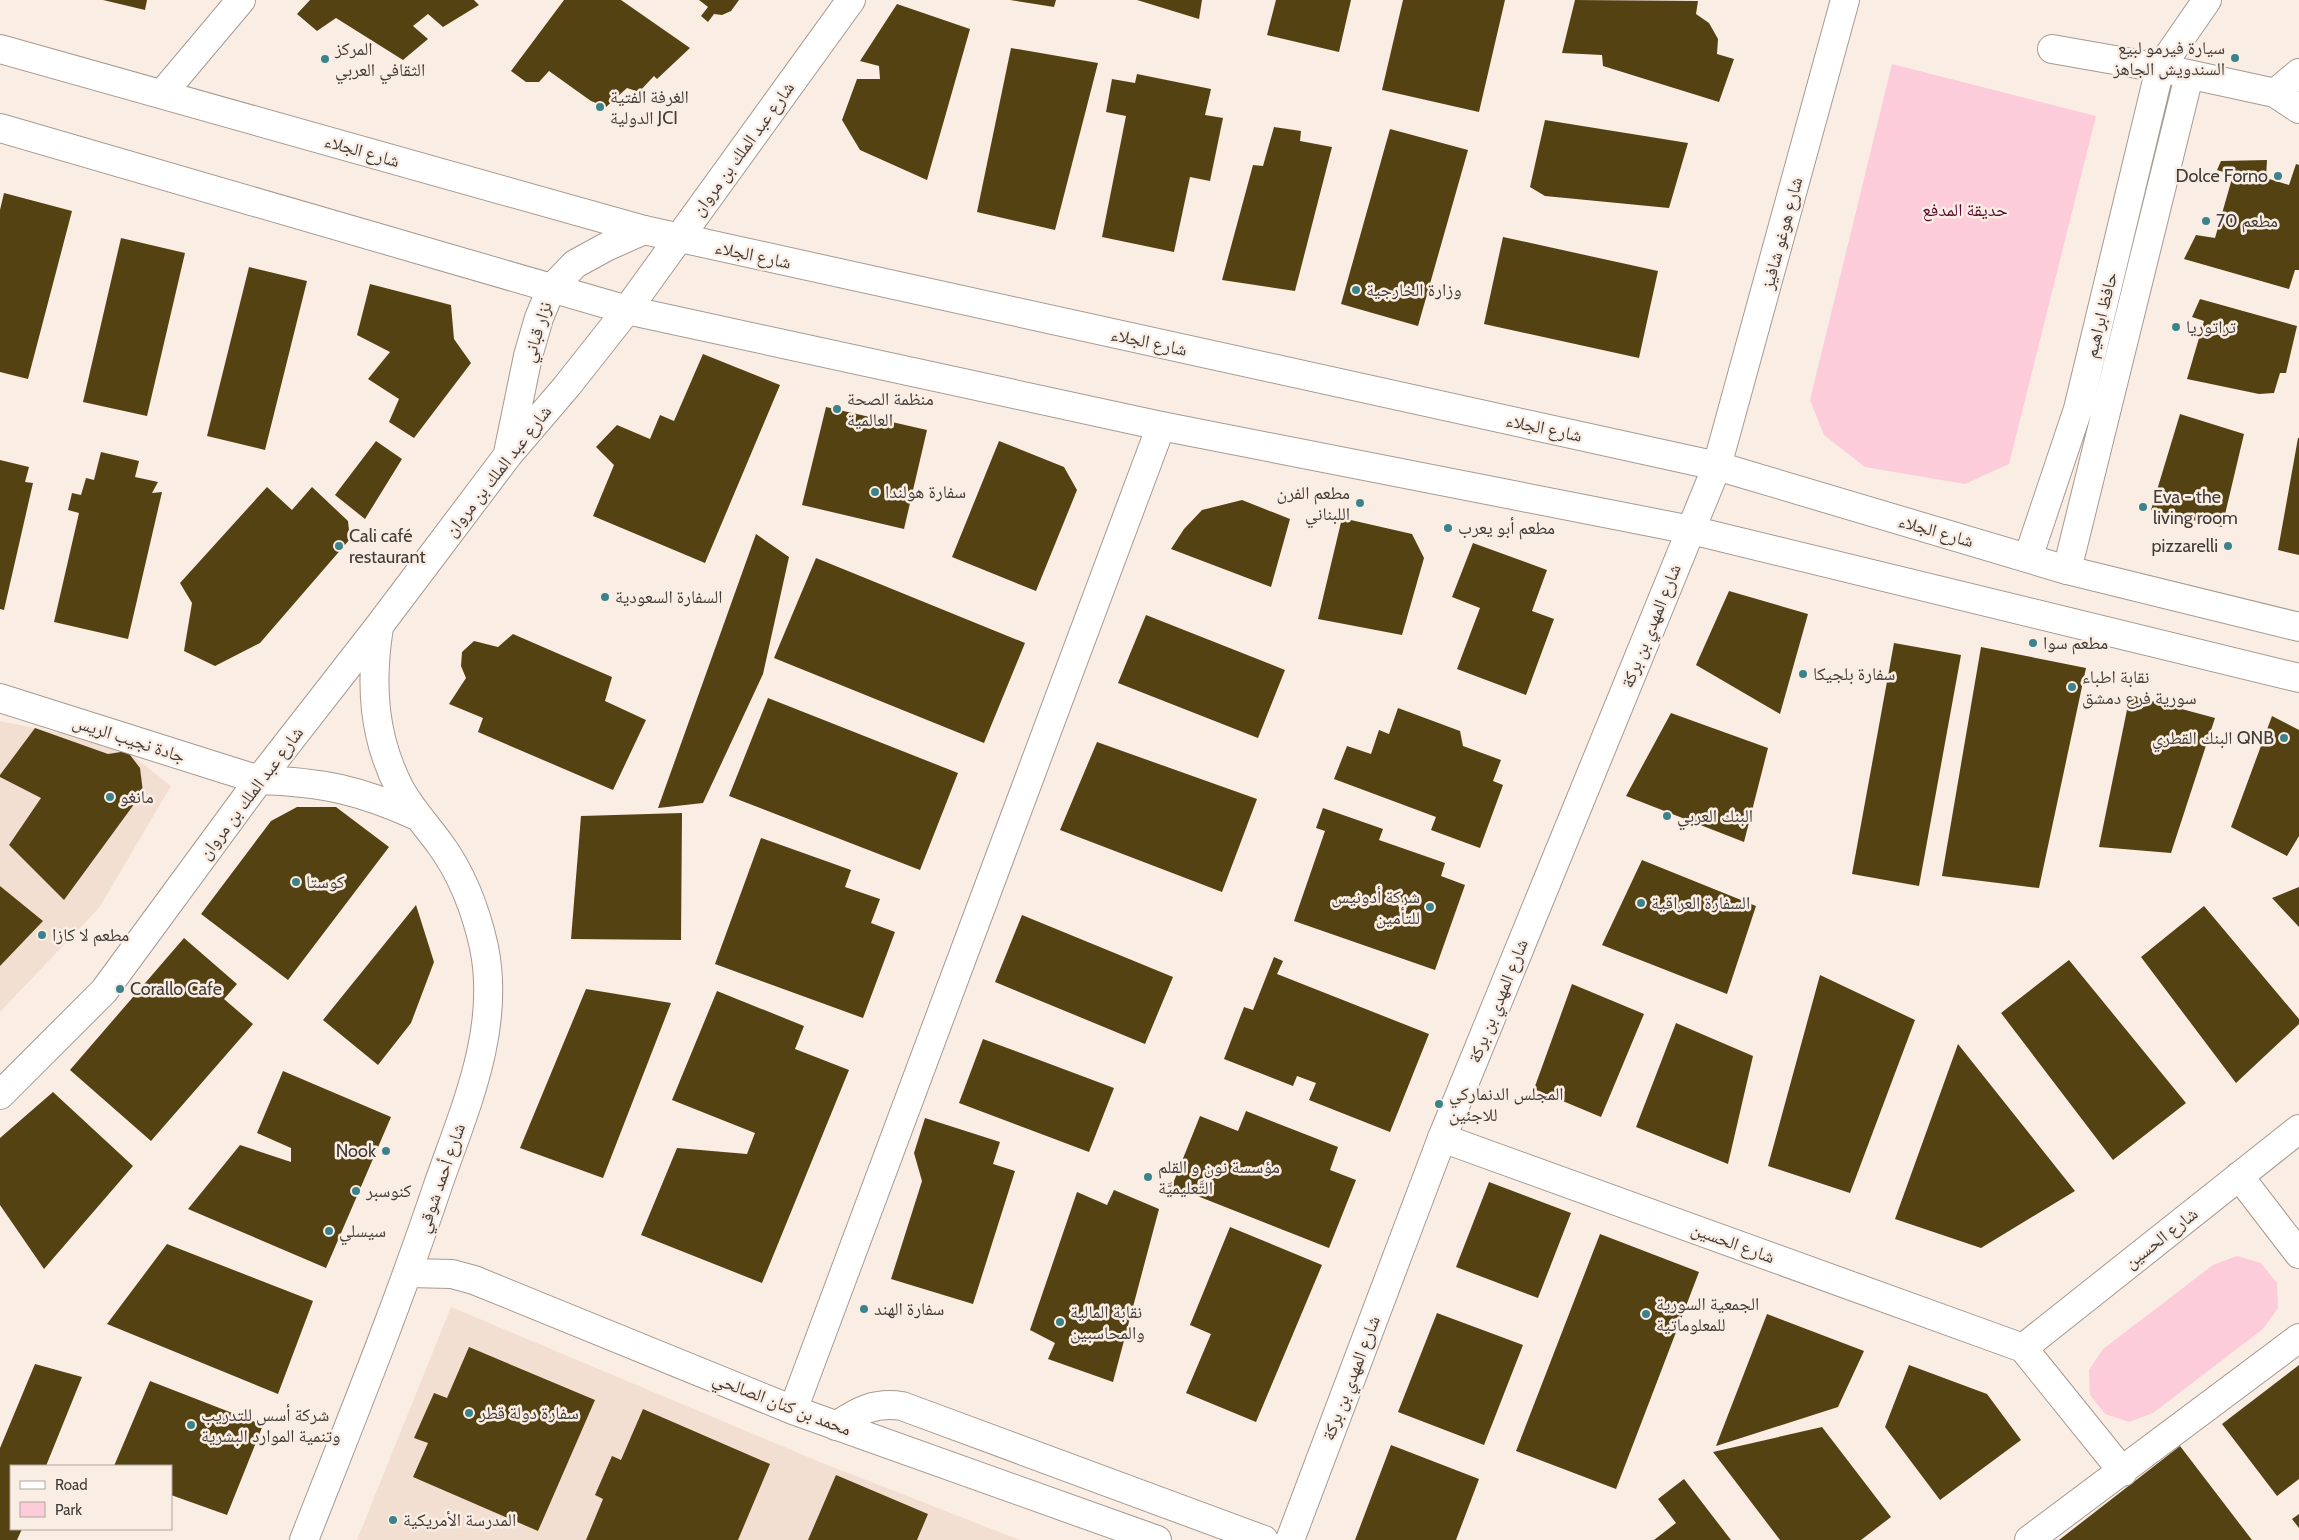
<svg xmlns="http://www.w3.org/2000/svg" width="2299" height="1540" viewBox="0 0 2299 1540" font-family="Cabin,'Noto Naskh Arabic',sans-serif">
	<rect width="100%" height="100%" fill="#faede4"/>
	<path fill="#f3dfd1" d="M0,721L119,745L171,786L99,908L0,1012Z
		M451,1307L820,1462L1020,1540H357Z"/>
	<path fill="#fcccda" d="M1892,64L2096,116L2009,464L1965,484L1865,467L1824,435L1810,400Z
		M2237,1256L2261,1263L2277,1283L2278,1308L2263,1329L2153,1413L2129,1422L2105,1414L2090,1395L2089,1370L2103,1349L2213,1265Z"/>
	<path fill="#554213" d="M103,0H147L145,10Z
		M310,0H474L479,5L443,27L428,14L413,26L428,39L403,60L336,18L317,31L297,14Z
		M564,0H621L690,48L657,79L654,76L639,92L627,88L606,107L591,101L549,71L539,82H526L511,71Z
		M699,0H739L731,11L722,15L714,14L708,22L701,16L708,7Z
		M1010,0H1056L1054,7Z
		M1137,0H1202L1199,19Z
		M1276,0H1351L1339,52L1267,35Z
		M1403,0H1505L1479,112L1382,90Z
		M1575,0L1698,1L1696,14L1709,23L1718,39L1717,54L1734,59L1719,102L1603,66L1602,55L1562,53Z
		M897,4L970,29L927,180L860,150L842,120L857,79H880L879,66L860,61Z
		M1011,48L1098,63L1055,230L977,212Z
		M1137,74L1211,89L1205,115L1223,118L1210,181L1190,177L1174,252L1102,237L1126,116L1106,112L1112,79L1135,83Z
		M1545,120L1688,143L1669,208L1545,196L1530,187Z
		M1274,127L1301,131L1300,141L1332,147L1295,291L1222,280L1253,165L1263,166Z
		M1390,129L1468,150L1418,326L1341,304Z
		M2267,160L2266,178L2289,185L2296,164L2299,165V270H2295L2289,289L2184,259L2196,235L2215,238L2233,175L2217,170L2221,161Z
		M4,193L72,211L28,379L0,372V210Z
		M1503,237L1658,271L1639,358L1484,324Z
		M121,238L185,253L147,416L83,402Z
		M249,267L307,281L265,450L207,436Z
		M370,284L451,305L454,339L471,363L414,438L389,422L399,399L368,379L390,352L357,335Z
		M2200,299L2297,326L2286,373H2280L2274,393L2259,394L2187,379L2204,321L2192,317Z
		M703,354L780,385L705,563L593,516L614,465L596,447L617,425L650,439L660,415L674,421Z
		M826,407L927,430L904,529L802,505Z
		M2180,414L2244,434L2222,527L2151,510Z
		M2298,438H2299V555L2278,550Z
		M376,441L402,459L365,519L335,495Z
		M999,441L1064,467L1077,490L1036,591L952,557Z
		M101,452L139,461L135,477L158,482L152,493L162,492L128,639L54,622L79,513L68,510L72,493L81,495L86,478L94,480Z
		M0,460L29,467L25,482L33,483L4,610L0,609Z
		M267,487L292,510L312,487L348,521L350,539L260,643L215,666L184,651L192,603L180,583Z
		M1242,500L1290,519L1271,587L1171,549L1184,529L1202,510Z
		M1342,518L1412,534L1424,558L1402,635L1318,619Z
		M756,534L789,557L763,674L703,803L658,808Z
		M1473,543L1547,570L1532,611L1554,619L1526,695L1457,669L1480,608L1452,597Z
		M816,558L1025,643L984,743L774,658Z
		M1729,591L1808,614L1780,714L1696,665Z
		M1146,615L1285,670L1258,738L1118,683Z
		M513,634L612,677L605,701L646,720L613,790L478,732L483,718L449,704L466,678L461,666L462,652L474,641L498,647Z
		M1894,643L1961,655L1919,886L1852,874Z
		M1981,647L2086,668L2039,888L1942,876Z
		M2130,695L2215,718L2171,853L2099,847Z
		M768,698L958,773L920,870L729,796Z
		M1398,708L1460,731L1463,746L1501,760L1493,781L1503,785L1480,848L1431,830L1436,817L1334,779L1347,746L1371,754L1379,730L1389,734Z
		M1671,713L1768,748L1744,842L1626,796Z
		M2272,716L2299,730V836L2287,856L2231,827Z
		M35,728L108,754L127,751L140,768L143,792L64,900L9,845L41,798L0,777V775Z
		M1097,742L1257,799L1222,892L1060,830Z
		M297,807H336L389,847L288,980L201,914L271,821Z
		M1323,808L1383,829L1379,840L1445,863L1441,876L1465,885L1435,970L1294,921L1325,831L1316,828Z
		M682,813L681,940L571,939L581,816Z
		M761,838L851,870L845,887L880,899L871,923L895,932L863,1018L715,964Z
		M1642,860L1756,906L1727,994L1602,945Z
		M0,886L43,921L0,966Z
		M2299,887V927L2272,898Z
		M416,905L434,962L411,1023L378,1065L323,1020Z
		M2204,906L2299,1019V1024L2236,1083L2141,957Z
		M1022,915L1173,977L1145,1044L995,982Z
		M184,938L237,984L224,999L253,1024L151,1141L70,1070Z
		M1274,957L1283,961L1277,974L1429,1034L1390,1132L1309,1100L1316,1083L1297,1076L1293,1086L1224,1059L1244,1007L1253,1010Z
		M2069,960L2186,1103L2113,1160L2001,1013Z
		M1820,975L1915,1020L1850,1193L1768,1166Z
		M1572,984L1644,1014L1601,1117L1534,1089Z
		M586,989L671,1003L603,1178L520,1148Z
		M717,991L804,1026L795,1049L849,1070L762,1283L641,1235L677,1148L747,1154L755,1133L672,1100Z
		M1676,1023L1753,1056L1728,1164L1636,1127Z
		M983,1039L1114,1088L1089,1152L959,1103Z
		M1958,1044L2075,1191L1981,1248L1895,1219Z
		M283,1071L391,1117L326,1268L188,1209L240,1145L291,1162V1148L257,1133Z
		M53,1092L133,1166L44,1269L0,1205V1138Z
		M1246,1111L1338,1147L1330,1170L1356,1180L1329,1248L1172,1186L1200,1116L1238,1131Z
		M925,1118L1000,1142L993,1164L1015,1171L973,1304L891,1279L922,1181L914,1153Z
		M1489,1182L1571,1213L1538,1298L1456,1267Z
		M1114,1190L1159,1209L1113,1382L1048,1359L1055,1343L1030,1330L1077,1192L1107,1205Z
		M1230,1227L1322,1265L1256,1422L1186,1393L1211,1334L1190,1325Z
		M1600,1234L1699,1272L1616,1489L1516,1451Z
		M167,1244L313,1301L278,1394L107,1324Z
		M1437,1313L1523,1345L1484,1445L1398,1412Z
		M1767,1314L1864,1351L1838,1407L1716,1446Z
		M469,1347L595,1400L538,1531L413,1477L428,1443L414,1438L434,1393L447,1398Z
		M35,1364L82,1377L46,1466H11V1529H22L17,1540H0V1448Z
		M1909,1365L1987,1394L2021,1440L1940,1500L1885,1427Z
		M2299,1365V1479L2277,1496L2222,1424Z
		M150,1381L263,1425L227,1515L171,1495V1466H114Z
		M643,1409L770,1464L738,1540H586L603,1499L595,1495L612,1456L621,1460Z
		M1822,1427L1891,1517L1861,1540H1780L1713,1452Z
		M1391,1445L1479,1479L1456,1540H1355Z
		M2180,1446L2252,1540H2059Z
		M836,1475L928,1514L917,1540H808Z
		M1684,1479L1731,1540H1654L1676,1523L1658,1499Z
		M2299,1514V1528L2292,1519Z"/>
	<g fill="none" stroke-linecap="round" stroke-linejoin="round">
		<g stroke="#a69a91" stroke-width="30">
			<path id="minor" d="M2052,49L2160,68L2275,93L2299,109
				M2275,93L2299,73
				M162,94L241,0
				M508,453L528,356L539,318L551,289L575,264L606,247L644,230
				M2028,558L2078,409L2160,68L2207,0
				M2067,570L2189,76
				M0,698L259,780C322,782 360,790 417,816
				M0,1095L104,991L259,780L379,626L508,455L567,386L627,310L851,0
				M1442,1138L2023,1348L2123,1472
				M2239,1176L2299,1254
				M408,1273L452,1274L474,1280L793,1410L1157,1540
				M2023,1348L2299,1129
				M793,1410L1161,426
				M836,1426C858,1411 874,1402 902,1406L1264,1540
				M304,1540C350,1423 397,1307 437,1188C464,1110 501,1031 484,947C476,911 462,874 440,844C427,826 411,809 400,789C373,737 370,684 379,627
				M2029,1540L2299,1338"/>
		</g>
		<g stroke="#a69a91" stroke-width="30">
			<path id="major" d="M0,49L644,230L1717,466L2067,570L2299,627
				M0,128L627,310L1161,426L1691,530L2299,678
				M1290,1540L1442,1138L1717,466L1845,0"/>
		</g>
		<use href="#minor" stroke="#fff" stroke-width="28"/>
		<use href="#major" stroke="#fff" stroke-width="28"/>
	</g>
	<g fill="#3b838b" stroke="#faede4" stroke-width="2">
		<circle cx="2235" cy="58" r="5"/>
		<circle cx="325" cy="59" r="5"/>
		<circle cx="600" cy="107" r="5"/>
		<circle cx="2278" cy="176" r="5"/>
		<circle cx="2206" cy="221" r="5"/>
		<circle cx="1356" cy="290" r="5"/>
		<circle cx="2176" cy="327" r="5"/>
		<circle cx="837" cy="409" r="5"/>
		<circle cx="875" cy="492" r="5"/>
		<circle cx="1360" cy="503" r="5"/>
		<circle cx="2143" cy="507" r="5"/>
		<circle cx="1448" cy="528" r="5"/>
		<circle cx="339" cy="546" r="5"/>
		<circle cx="2228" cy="546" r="5"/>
		<circle cx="605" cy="597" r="5"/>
		<circle cx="2033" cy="643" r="5"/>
		<circle cx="1803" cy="674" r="5"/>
		<circle cx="2072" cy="687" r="5"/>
		<circle cx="2284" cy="738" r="5"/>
		<circle cx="110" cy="797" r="5"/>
		<circle cx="1667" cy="816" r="5"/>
		<circle cx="296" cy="882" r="5"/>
		<circle cx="1641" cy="903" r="5"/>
		<circle cx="1430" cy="907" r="5"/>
		<circle cx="42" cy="935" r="5"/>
		<circle cx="120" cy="989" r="5"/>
		<circle cx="1439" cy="1104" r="5"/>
		<circle cx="386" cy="1151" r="5"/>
		<circle cx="1148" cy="1177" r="5"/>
		<circle cx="356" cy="1191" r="5"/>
		<circle cx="329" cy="1231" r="5"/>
		<circle cx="864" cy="1309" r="5"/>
		<circle cx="1646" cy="1314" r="5"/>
		<circle cx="1060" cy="1322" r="5"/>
		<circle cx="469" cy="1413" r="5"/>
		<circle cx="191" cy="1425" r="5"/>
		<circle cx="393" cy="1520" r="5"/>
	</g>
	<g text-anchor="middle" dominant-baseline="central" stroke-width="5" stroke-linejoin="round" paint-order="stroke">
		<g font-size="18" fill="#413c38" stroke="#faede4" text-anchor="start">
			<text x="2225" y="48" text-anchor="end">سيارة فيرمو لبيع<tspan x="2225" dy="21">السندويش الجاهز</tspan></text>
			<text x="335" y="49">المركز<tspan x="335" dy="21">الثقافي العربي</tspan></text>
			<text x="610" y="97">الغرفة الفتية<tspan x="610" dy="21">الدولية JCI</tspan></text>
			<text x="2268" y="176" text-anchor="end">Dolce Forno</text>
			<text x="2216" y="221">مطعم 70</text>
			<text x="1366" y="290">وزارة الخارجية</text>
			<text x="2186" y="327">تراتوريا</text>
			<text x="847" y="399">منظمة الصحة<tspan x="847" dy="21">العالمية</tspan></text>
			<text x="885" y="492">سفارة هولندا</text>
			<text x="1350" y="493" text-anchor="end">مطعم الفرن<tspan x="1350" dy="21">اللبناني</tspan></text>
			<text x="2153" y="497">Eva - the<tspan x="2153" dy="21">living room</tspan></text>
			<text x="1458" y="528">مطعم أبو يعرب</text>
			<text x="349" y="536">Cali café<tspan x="349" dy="21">restaurant</tspan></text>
			<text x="2218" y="546" text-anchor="end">pizzarelli</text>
			<text x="615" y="597">السفارة السعودية</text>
			<text x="2043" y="643">مطعم سوا</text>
			<text x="1813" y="674">سفارة بلجيكا</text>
			<text x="2082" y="677">نقابة اطباء<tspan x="2082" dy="21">سورية فرع دمشق</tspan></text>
			<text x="2274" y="738" text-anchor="end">البنك القطري QNB</text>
			<text x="120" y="797">مانغو</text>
			<text x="1677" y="816">البنك العربي</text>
			<text x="306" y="882">كوستا</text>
			<text x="1420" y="897" text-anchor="end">شركة أدونيس<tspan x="1420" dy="21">للتأمين</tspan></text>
			<text x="1651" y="903">السفارة العراقية</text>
			<text x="52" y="935">مطعم لا كازا</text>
			<text x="130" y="989">Corallo Cafe</text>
			<text x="1449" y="1094">المجلس الدنماركي<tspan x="1449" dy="21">للاجئين</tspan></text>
			<text x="376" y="1151" text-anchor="end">Nook</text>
			<text x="1158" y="1167">مؤسسة نون و القلم<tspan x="1158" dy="21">التَّعليميَّة</tspan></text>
			<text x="366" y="1191">كنوسبر</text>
			<text x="339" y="1231">سيسلي</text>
			<text x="1656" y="1304">الجمعية السورية<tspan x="1656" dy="21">للمعلوماتية</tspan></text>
			<text x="874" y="1309">سفارة الهند</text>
			<text x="1070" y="1312">نقابة المالية<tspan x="1070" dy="21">والمحاسبين</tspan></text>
			<text x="479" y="1413">سفارة دولة قطر</text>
			<text x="201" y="1415">شركة أسس للتدريب<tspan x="201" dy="21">وتنمية الموارد البشرية</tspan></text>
			<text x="403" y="1520">المدرسة الأمريكية</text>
		</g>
		<g font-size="18" fill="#413c38" stroke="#faede4">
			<text transform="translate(743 149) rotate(-54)">شارع عبد الملك بن مروان</text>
			<text transform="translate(362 151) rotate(16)">شارع الجلاء</text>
			<text transform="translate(1782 233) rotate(-75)">شارع هوغو شافيز</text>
			<text transform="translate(753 255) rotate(12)">شارع الجلاء</text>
			<text transform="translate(2101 315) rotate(-76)">حافظ ابراهيم</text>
			<text transform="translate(537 332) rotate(-73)">نزار قباني</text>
			<text transform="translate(1149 342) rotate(12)">شارع الجلاء</text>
			<text transform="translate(1544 428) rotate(12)">شارع الجلاء</text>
			<text transform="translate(498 471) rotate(-52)">شارع عبد الملك بن مروان</text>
			<text transform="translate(1936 531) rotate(16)">شارع الجلاء</text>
			<text transform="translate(1651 626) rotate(-68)">شارع المهدي بن بركة</text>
			<text transform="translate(129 739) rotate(18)">جادة نجيب الريس</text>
			<text transform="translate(251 793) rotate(-53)">شارع عبد الملك بن مروان</text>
			<text transform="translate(1498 1001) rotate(-68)">شارع المهدي بن بركة</text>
			<text transform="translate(441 1178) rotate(-71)">شارع أحمد شوقي</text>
			<text transform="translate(2161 1238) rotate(-38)">شارع الحسين</text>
			<text transform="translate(1733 1243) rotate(20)">شارع الحسين</text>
			<text transform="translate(1351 1378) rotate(-69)">شارع المهدي بن بركة</text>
			<text transform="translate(782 1404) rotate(21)">محمد بن كنان الصالحي</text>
		</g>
		<g font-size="18" fill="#57062d" stroke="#faede4">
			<text x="1965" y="210">حديقة المدفع</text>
		</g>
	</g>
	<rect x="10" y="1465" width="162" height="65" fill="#faede4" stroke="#b0a69f"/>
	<rect x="20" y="1481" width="25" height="8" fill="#ffffff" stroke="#b0a69f"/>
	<text x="55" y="1490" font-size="15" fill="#413c38">Road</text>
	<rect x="20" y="1502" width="25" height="15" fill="#fcccda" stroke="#b0a69f"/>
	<text x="55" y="1515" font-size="15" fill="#413c38">Park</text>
</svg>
